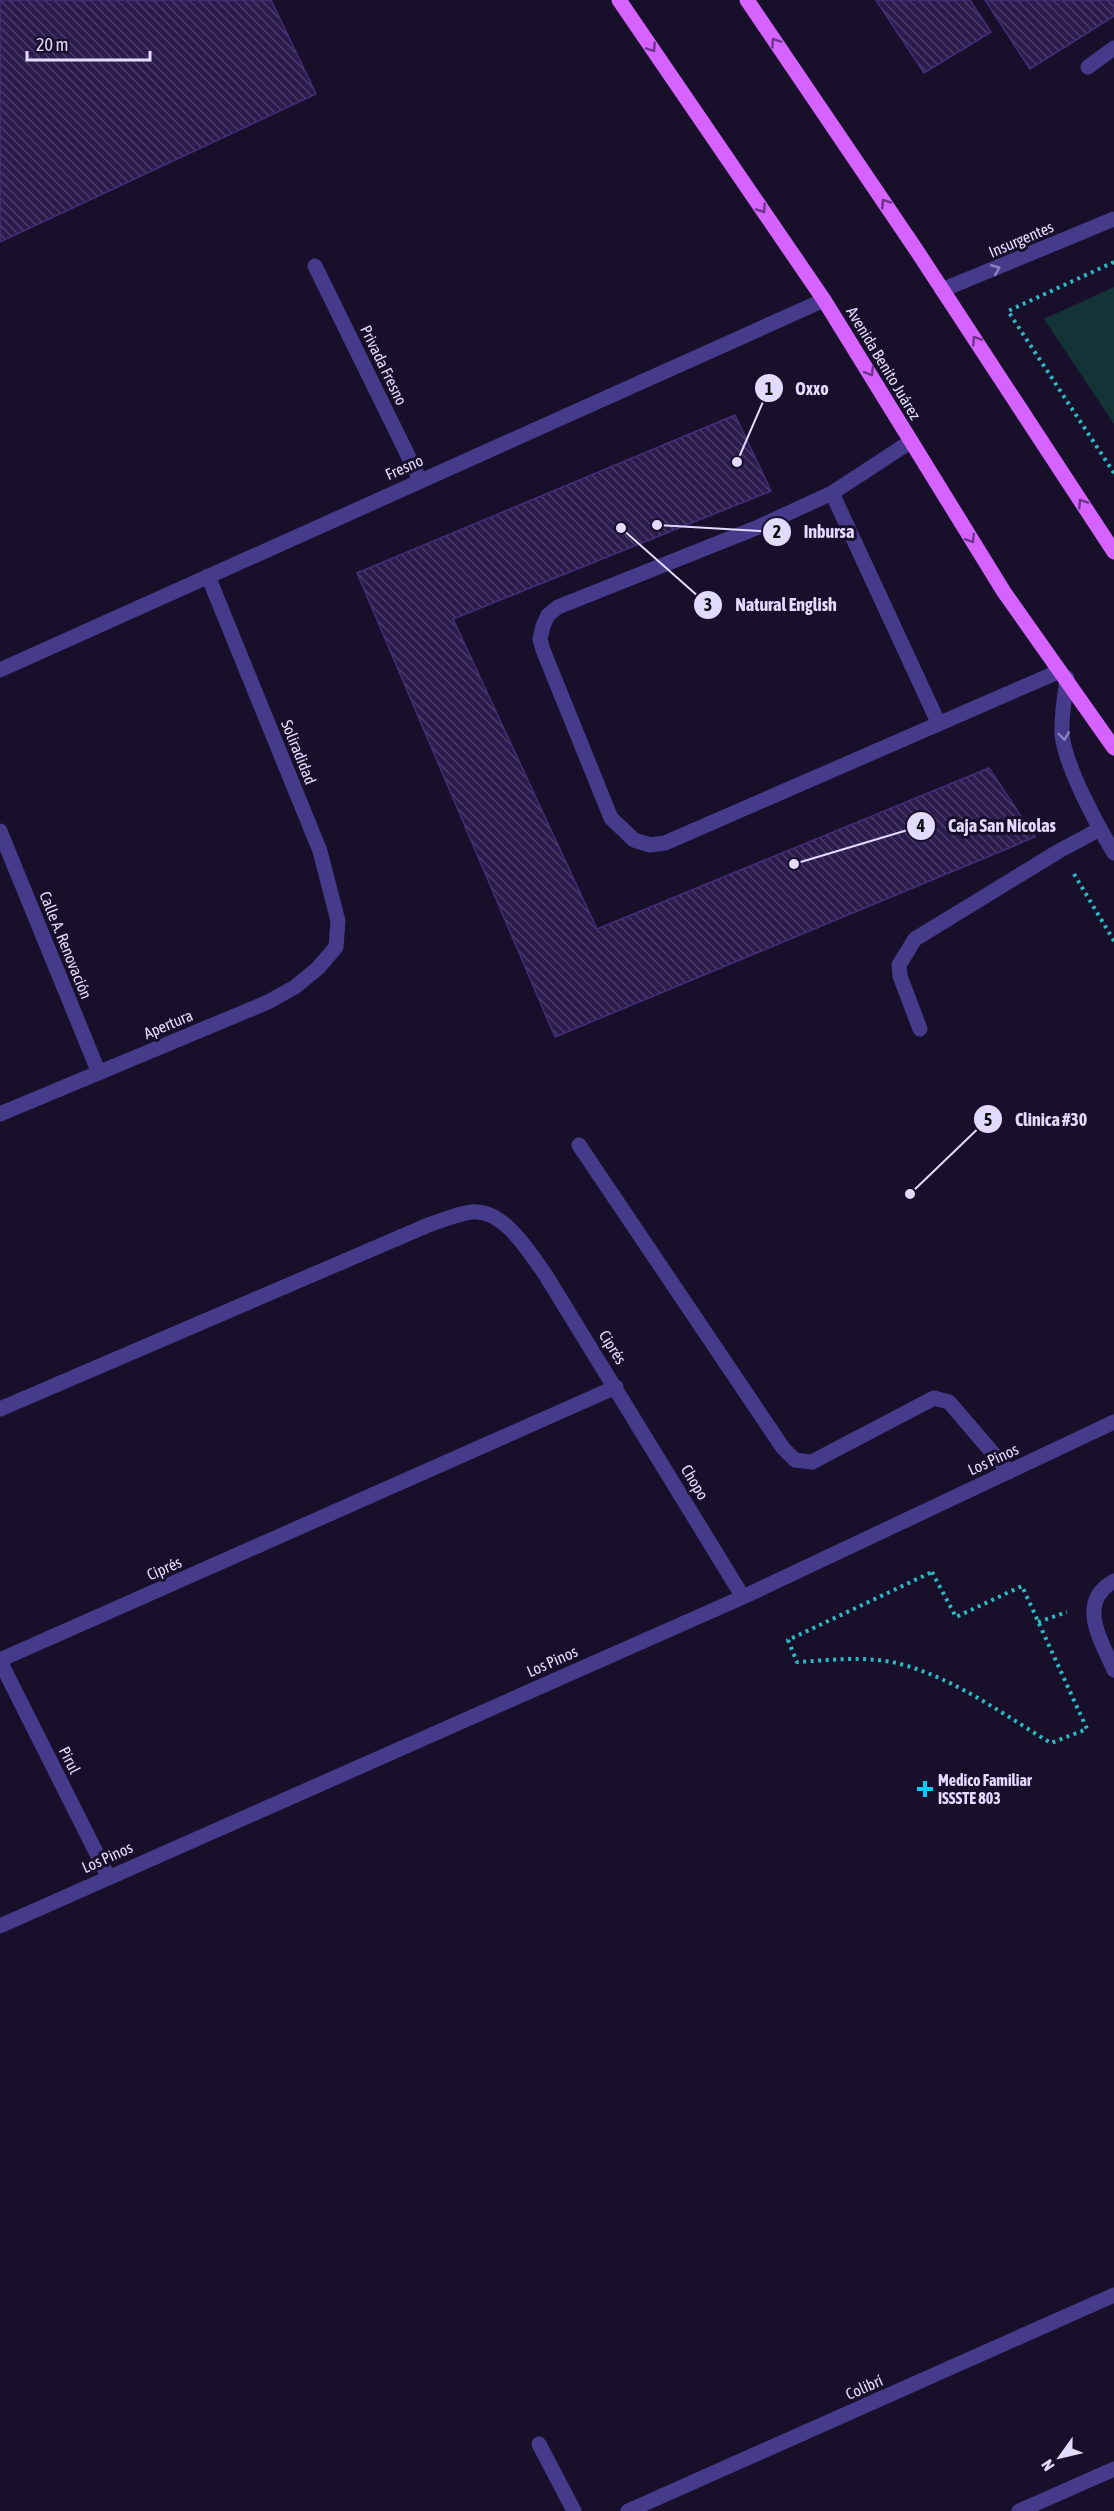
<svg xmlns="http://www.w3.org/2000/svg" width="1114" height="2511" viewBox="0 0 1114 2511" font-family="'Asap Condensed',sans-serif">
	<defs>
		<pattern id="building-back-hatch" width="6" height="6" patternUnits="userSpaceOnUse" patternTransform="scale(1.5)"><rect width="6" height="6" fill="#2b1c4d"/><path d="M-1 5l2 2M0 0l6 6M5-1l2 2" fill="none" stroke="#4a3c68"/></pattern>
	</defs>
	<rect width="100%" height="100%" fill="#18102b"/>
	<path fill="#133336" d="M1114,287V424L1044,319Z"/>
	<path fill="url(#building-back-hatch)" stroke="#452d79" stroke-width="1.5" d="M0,0H271L316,94L0,242Z
		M876,0H970L991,32L924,73Z
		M985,0H1114V16L1030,69Z
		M735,415L771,491L453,619L597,929L989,768L1035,837L555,1037L357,573Z"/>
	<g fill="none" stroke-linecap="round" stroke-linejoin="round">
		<path stroke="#2db9c0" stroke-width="4" stroke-dasharray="3 4.5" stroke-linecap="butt" d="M1114,262L1008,311L1114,473
			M1074,874L1114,941
			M932,1572L956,1617L1022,1586L1087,1729L1051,1743C1004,1715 957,1680 904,1665C870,1655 832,1660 797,1662L788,1640Z
			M1038,1622L1067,1612"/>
		<path stroke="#463a8b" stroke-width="15" d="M1088,67L1114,48
			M910,442L832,493L756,528L558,607L548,615L543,626L540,639L543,650L611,818L634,840L650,845L665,843L1060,671
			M832,493L938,722
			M920,1029L900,976L899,965L915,939L1059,851L1100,829
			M579,1145L783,1448L795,1460L812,1462L934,1398L949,1402L1009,1472
			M1114,1581C1076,1602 1101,1640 1114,1670"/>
		<path stroke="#463a8b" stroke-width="15" d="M315,266L420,480
			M942,290L1114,219
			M0,670L824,300
			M1067,678C1065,696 1061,716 1062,734C1065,766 1097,825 1114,853
			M0,831L99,1073
			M0,1114L268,1002L295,987L318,968L336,947L338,921L320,851L208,576
			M0,1409L426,1226C440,1221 456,1214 472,1212C504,1209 529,1252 545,1274L743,1597
			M0,1660L616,1387
			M0,1661L108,1876
			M0,1926L743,1597L1114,1422
			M539,2444L574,2511
			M628,2511L1114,2295
			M1019,2511L1114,2469"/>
		<path stroke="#d662ff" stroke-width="15" d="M619,0L824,300L1004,592L1114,748
			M747,0L917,251L1114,552"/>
	</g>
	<defs><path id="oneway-chevron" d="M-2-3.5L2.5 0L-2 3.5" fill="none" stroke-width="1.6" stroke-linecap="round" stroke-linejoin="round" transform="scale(1.5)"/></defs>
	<g stroke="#6d358a">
		<use href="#oneway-chevron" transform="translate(775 42) rotate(-124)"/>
		<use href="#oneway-chevron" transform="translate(652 48) rotate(56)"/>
		<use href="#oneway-chevron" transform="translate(885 203) rotate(-124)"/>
		<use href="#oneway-chevron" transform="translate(762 209) rotate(56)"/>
		<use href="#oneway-chevron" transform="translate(976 340) rotate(-123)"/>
		<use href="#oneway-chevron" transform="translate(870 372) rotate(58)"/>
		<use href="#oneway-chevron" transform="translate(1082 503) rotate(-123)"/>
		<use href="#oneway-chevron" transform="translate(971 539) rotate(58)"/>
	</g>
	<g stroke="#8d82bf">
		<use href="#oneway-chevron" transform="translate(996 269) rotate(-22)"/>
		<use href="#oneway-chevron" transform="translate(1064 736) rotate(82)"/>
	</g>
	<path fill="#07cbff" stroke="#18102b" stroke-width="2" d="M922 1780h6v6h6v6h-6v6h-6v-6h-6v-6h6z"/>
	<g text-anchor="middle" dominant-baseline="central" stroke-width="6" stroke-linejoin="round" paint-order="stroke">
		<g font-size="16" fill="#e3dbff" stroke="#18102b">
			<text transform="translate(1021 239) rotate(-23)">Insurgentes</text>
			<text transform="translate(884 363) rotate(59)">Avenida Benito Juárez</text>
			<text transform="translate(384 365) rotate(64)">Privada Fresno</text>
			<text transform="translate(404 467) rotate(-24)">Fresno</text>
			<text transform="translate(299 752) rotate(68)">Soliradidad</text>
			<text transform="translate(66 945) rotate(68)">Calle A. Renovación</text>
			<text transform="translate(168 1024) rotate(-23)">Apertura</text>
			<text transform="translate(613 1347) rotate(58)">Ciprés</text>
			<text transform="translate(993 1459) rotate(-25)">Los Pinos</text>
			<text transform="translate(695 1482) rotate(59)">Chopo</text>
			<text transform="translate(164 1568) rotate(-24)">Ciprés</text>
			<text transform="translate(552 1661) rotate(-24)">Los Pinos</text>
			<text transform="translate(70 1760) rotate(63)">Pirul</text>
			<text transform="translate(107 1857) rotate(-24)">Los Pinos</text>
			<text transform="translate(864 2387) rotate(-24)">Colibrí</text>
		</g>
		<g font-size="16" font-weight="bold" fill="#e3dbff" stroke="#18102b" text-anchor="start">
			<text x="938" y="1780">Medico Familiar<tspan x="938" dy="18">ISSSTE 803</tspan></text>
		</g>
	</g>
	<path fill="none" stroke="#e3dbff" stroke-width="2" d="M737 462L769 388M657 525L777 532M621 528L708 605M794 864L921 826M910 1194L988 1119"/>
	<g fill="#e3dbff" stroke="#18102b" stroke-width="2">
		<circle cx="737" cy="462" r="6"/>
		<circle cx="657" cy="525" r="6"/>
		<circle cx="621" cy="528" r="6"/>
		<circle cx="794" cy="864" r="6"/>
		<circle cx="910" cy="1194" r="6"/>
		<circle cx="769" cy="388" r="15"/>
		<circle cx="777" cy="532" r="15"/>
		<circle cx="708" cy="605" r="15"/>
		<circle cx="921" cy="826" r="15"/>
		<circle cx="988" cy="1119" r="15"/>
	</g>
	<g font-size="18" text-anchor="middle" font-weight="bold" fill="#111">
		<text x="769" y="395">1</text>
		<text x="777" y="538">2</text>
		<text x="708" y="611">3</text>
		<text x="921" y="832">4</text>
		<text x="988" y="1126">5</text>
	</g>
	<g font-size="18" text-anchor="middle" font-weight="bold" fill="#e3dbff" stroke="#18102b" stroke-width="6" stroke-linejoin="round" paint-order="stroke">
		<text x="812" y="395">Oxxo</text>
		<text x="829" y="538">Inbursa</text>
		<text x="786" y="611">Natural English</text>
		<text x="1002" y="832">Caja San Nicolas</text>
		<text x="1051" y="1126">Clinica #30</text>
	</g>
	<g transform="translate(1060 2457) rotate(236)" stroke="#18102b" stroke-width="4.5" paint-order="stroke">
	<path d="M0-4.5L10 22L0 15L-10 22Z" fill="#e3dbff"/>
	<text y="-9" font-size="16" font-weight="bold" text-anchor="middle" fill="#e3dbff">N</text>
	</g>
	<path d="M27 51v9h123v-9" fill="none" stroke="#e3dbff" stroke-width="3"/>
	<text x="36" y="51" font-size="18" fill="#e3dbff" stroke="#18102b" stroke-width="4.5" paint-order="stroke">20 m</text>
</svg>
